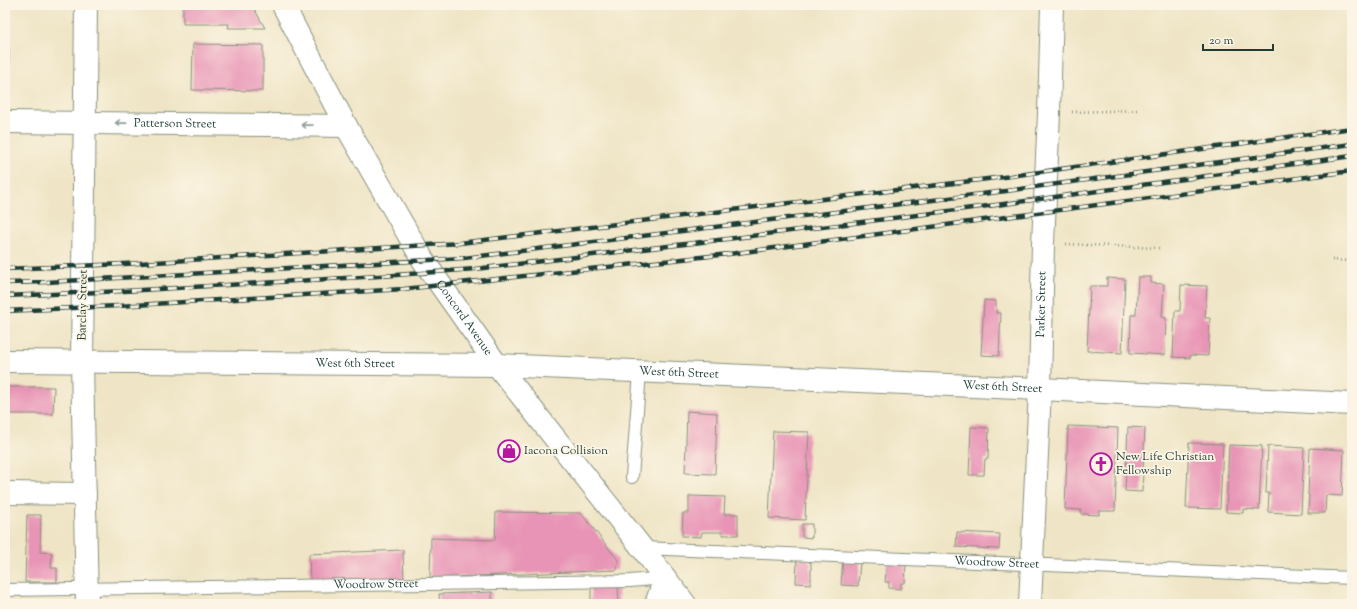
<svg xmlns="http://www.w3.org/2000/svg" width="1357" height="609" viewBox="0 0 1357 609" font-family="'Sorts Mill Goudy',serif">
	<rect width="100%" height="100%" fill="#fcf5e5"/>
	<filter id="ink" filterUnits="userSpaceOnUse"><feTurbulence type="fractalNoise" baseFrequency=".025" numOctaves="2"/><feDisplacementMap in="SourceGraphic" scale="8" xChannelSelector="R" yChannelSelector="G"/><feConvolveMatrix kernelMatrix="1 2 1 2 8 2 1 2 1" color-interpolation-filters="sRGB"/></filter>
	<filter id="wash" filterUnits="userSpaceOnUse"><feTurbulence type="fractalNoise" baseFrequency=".012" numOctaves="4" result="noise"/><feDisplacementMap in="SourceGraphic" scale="16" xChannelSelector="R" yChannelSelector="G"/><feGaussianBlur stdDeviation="0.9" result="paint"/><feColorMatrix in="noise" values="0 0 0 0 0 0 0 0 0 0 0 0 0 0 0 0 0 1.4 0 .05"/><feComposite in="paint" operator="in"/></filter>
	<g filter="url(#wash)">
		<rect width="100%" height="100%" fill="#efe5c6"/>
		<g id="blocks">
			<path fill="#e894b6" d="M183,5H252L265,28H228L229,24H183Z
				M193,44L263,45V91L192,90Z
				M5,48H9L8,96H5Z
				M1138,277H1151V283L1164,284L1162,317L1166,318L1165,355L1130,353L1131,315H1136Z
				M1107,278L1125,279L1122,353L1087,351L1090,286H1107Z
				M1181,285L1207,286L1205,318H1210L1208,356L1191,355L1190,358L1173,357L1175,311H1180Z
				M984,300L996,301V313H1001L999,356L981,355Z
				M5,387H54L53,414H5Z
				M687,411L717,413L715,474L685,473Z
				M1068,426L1118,428L1115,511H1099V515L1081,514V510L1065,509Z
				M971,427L989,428L988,459H985L984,475H969Z
				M1128,427L1145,428L1142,492L1125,491Z
				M773,431L809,432L805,520L769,518Z
				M1189,443L1223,444L1220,509L1186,508Z
				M1351,443H1352V488H1349Z
				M1229,445L1262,446L1259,510L1243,509V513L1226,512Z
				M1268,446L1304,448L1301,514L1268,512L1269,493H1266Z
				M1310,448L1344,450L1342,496L1326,495L1325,513H1308L1309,495H1308Z
				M689,496L725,497L724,514H738V535H723V532H702L701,537L682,536L683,513H689Z
				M496,512L581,513L618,560L617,570L430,578L431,538L495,540Z
				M27,515H41L40,552L52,553L51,568H57V582H25Z
				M802,524H812V538L802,537Z
				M957,532L1000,534L999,549L956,547Z
				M403,550L404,581L310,584L309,554Z
				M843,557L860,562L858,586L841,585Z
				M797,558L809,559V562L811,563V584L796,583Z
				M887,562L906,564L905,583H901V589L889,588V582H885Z
				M591,587H618L619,604H591Z
				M492,592V604H440L439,594Z"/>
		</g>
	</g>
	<g filter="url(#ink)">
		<use href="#blocks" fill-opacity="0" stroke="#87917d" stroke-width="1"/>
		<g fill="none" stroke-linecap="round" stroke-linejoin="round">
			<g stroke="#87917d" stroke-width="14">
				<g id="lane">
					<path d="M632,477L640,372"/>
					<path id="s1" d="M642,548L1352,578"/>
					<path id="s2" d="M5,590L630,581L665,578"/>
				</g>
			</g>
			<g stroke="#87917d" stroke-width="24">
				<g id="street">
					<path d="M86,5L82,362L87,604"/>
					<path id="s3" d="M283,5L346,126L423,260L497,365L642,548L685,604"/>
					<path id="s4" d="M5,122L346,126"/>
					<path id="s5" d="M5,361L497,365L1040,389L1352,404"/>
					<path d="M5,493L85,494"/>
					<path d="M656,604L665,578"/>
					<path id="s6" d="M1030,604L1040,389L1043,243L1049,113L1052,5"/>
				</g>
			</g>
			<path stroke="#87917d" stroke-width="2.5" stroke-dasharray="1 3" stroke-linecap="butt" d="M1072,112L1139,110
				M1066,244L1160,248
				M1332,260L1352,261"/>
			<use href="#lane" stroke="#fff" stroke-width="12"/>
			<use href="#street" stroke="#fff" stroke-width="22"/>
			<g stroke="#1f3d34" stroke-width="4.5">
				<path id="rail" d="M5,269L124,264L460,243L1004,177L1352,128
					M5,283L47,282L464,258L1006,191L1352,144
					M5,296L124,291L396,275L475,269L727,239L1004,204L1352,156
					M5,311L118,306L404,289L729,254L1352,171"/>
			</g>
			<use href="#rail" stroke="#fcf5e5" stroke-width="3" stroke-dasharray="9" stroke-linecap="butt"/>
		</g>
		<defs><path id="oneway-shaft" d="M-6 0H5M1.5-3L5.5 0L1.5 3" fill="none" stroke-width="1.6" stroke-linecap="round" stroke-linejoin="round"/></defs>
		<g stroke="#8f9e9a">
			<use href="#oneway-shaft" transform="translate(121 123) rotate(-179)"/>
			<use href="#oneway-shaft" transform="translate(307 125) rotate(-179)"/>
		</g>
	</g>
	<defs>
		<g id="shop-ring" transform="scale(1.15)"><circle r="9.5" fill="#fcf5e5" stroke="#b5179e" stroke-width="1.5"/><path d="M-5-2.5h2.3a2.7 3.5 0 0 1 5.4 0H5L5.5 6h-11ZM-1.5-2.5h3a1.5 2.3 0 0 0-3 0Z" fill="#b5179e"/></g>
		<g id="church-ring" transform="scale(1.15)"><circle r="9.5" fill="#fcf5e5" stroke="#b5179e" stroke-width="1.5"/><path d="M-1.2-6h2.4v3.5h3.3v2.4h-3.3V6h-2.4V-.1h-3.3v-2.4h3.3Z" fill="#b5179e"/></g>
	</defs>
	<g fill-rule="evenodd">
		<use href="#shop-ring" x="509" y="451"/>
		<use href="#church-ring" x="1101" y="464"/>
	</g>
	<g text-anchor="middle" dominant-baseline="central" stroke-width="3.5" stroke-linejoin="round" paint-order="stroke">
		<g font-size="12" fill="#1f3d34" stroke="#fcf5e5">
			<text stroke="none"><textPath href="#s4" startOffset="170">Patterson Street</textPath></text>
			<text transform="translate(83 305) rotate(-89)">Barclay Street</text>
			<text stroke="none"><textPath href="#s6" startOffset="300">Parker Street</textPath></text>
			<text stroke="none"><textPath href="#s3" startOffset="362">Concord Avenue</textPath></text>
			<text stroke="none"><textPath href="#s5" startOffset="350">West 6th Street</textPath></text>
			<text stroke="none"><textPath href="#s5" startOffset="674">West 6th Street</textPath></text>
			<text stroke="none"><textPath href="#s5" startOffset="998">West 6th Street</textPath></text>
			<text stroke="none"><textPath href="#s1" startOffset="355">Woodrow Street</textPath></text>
			<text stroke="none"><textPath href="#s2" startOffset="371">Woodrow Street</textPath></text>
		</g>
		<g font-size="12" fill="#1f3d34" stroke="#fcf5e5" text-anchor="start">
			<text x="524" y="451">Iacona Collision</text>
			<text x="1116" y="457">New Life Christian<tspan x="1116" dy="14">Fellowship</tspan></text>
		</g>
	</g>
	<rect width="1357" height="609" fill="none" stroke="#fcf5e5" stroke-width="20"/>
	<path d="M1203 44v6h70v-6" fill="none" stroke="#1f3d34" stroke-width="2"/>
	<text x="1209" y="44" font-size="12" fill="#1f3d34" stroke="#fcf5e5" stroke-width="3" paint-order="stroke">20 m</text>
</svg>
